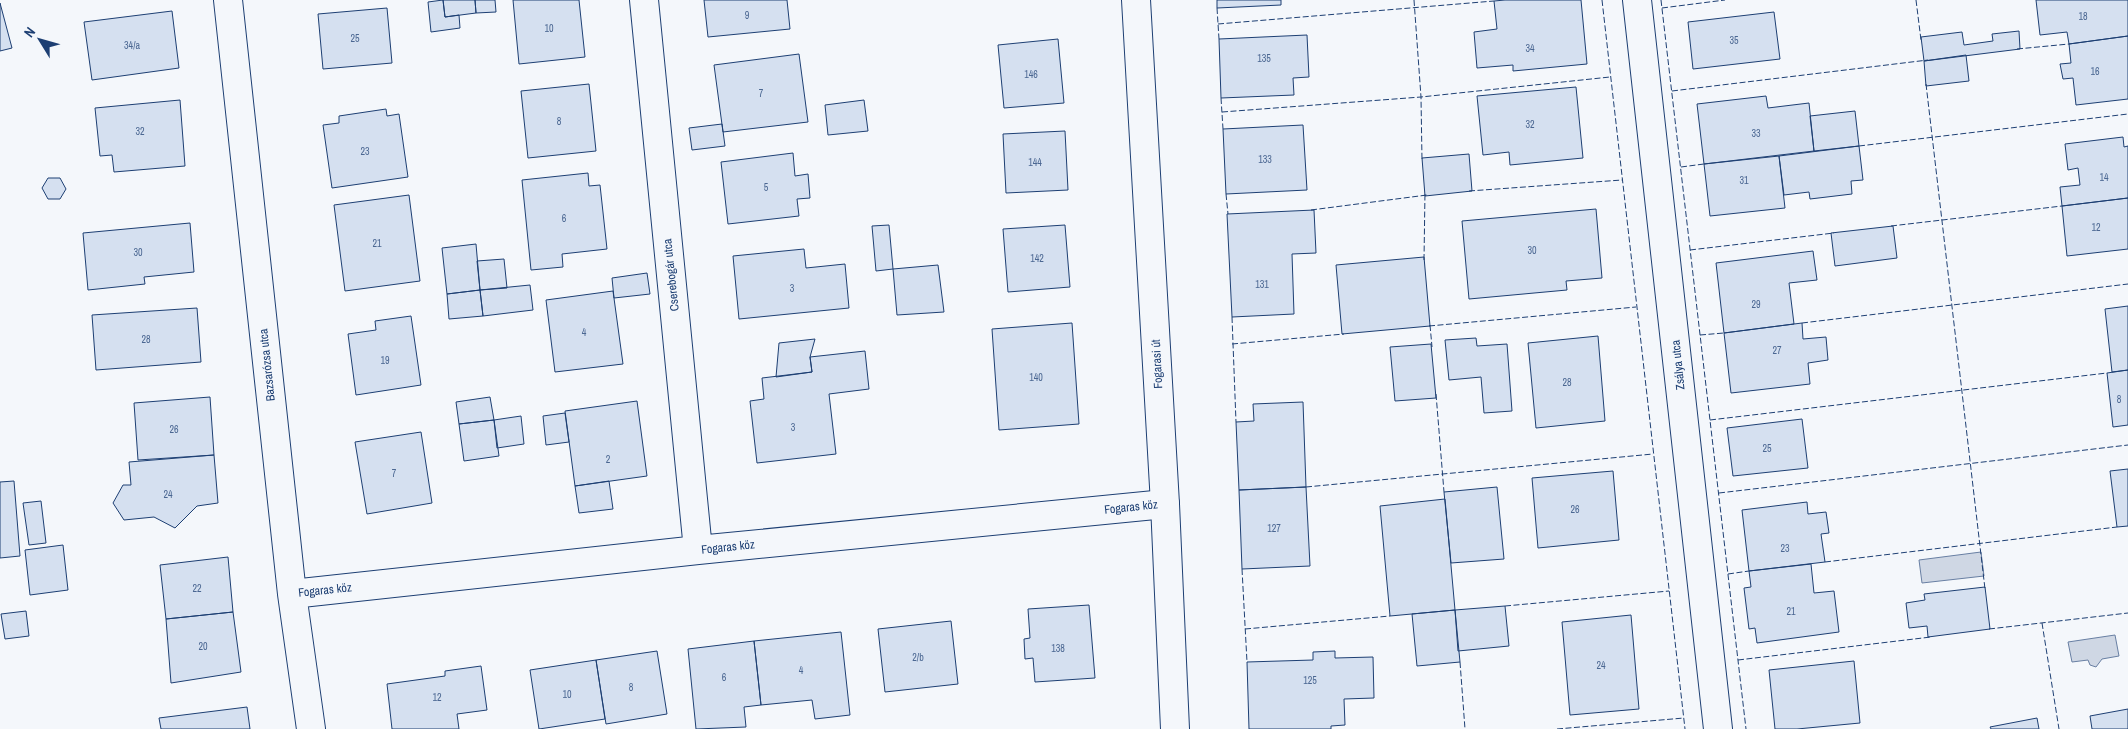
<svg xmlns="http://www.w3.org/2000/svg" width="2128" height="729" viewBox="0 0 2128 729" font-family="'Archivo Narrow',sans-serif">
	<rect width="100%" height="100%" fill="#f4f7fb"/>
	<path fill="#cfd7e4" stroke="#687fa3" d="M1981,552L1984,576L1922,583L1919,560Z
		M2115,635L2119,656L2102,659L2096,667L2090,665L2088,660L2072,662L2068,642Z"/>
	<path fill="#d5e0f0" stroke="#1d3f73" d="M443,0L445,17L459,15L460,28L431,32L428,2Z
		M443,0H475L476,13L445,17Z
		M475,0H495L496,12L476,13Z
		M513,0H579L585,57L519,64Z
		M704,0H787L790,29L708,37Z
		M1217,0H1281V5L1217,8Z
		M1505,0H1581L1587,64L1513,71V65L1477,68L1474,32L1497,29L1494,1Z
		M2036,0H2128V36L2069,44L2067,32L2040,35Z
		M0,3L12,48L0,51Z
		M387,8L392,63L323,69L318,14Z
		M172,11L179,68L92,80L84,22Z
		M1774,12L1780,59L1693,69L1688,22Z
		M2019,31L2020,49L1924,61L1921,37L1962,32L1964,45L1993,41L1992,34Z
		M1307,35L1309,77L1293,78L1294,95L1221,98L1219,39Z
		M2128,36V99L2076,105L2073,78L2063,79L2060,64L2071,63L2069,44Z
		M1058,39L1064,103L1004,108L998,45Z
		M799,54L808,122L723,132L714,65Z
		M1966,55L1969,81L1926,86L1924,61Z
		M589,84L596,151L528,158L521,91Z
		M1576,87L1583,158L1510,165L1509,152L1483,155L1477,96Z
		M1766,96L1768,108L1809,103L1814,151L1704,164L1697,104Z
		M180,100L185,166L114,172L112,155L100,156L95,108Z
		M864,100L868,131L828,135L825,105Z
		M386,109L387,116L399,114L408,177L332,188L323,125L339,123V116Z
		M1855,111L1859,146L1814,151L1810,116Z
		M722,124L725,146L692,150L689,128Z
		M1303,125L1307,190L1226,194L1223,129Z
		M1065,131L1068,190L1006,193L1003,134Z
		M2123,137L2124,147L2128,146V198L2062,206L2060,187L2080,185L2078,168L2068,170L2065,144Z
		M1859,146L1863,180L1851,181L1852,194L1810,199L1809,192L1784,195L1779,156Z
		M793,153L795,176L808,174L810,198L797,199L799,216L728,224L721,162Z
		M1469,154L1472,191L1425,196L1422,158Z
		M1779,156L1785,208L1710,216L1704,164Z
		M588,173L589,186L600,185L607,249L562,254L563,267L531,270L522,180Z
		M48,178H60L66,189L60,199H48L42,188Z
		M409,195L420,281L345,291L334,205Z
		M2128,198V249L2067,256L2062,206Z
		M1596,209L1602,278L1566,281L1567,290L1469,299L1462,221Z
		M1314,210L1316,253L1292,254L1294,314L1232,317L1227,214Z
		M190,223L194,272L144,277L145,284L88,290L83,233Z
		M889,225L893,269L876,271L872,226Z
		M1065,225L1070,287L1008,292L1003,229Z
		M1893,226L1897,258L1835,266L1831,233Z
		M476,244L480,290L447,294L442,248Z
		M804,249L806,268L845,264L849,308L739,319L733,256Z
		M1813,251L1817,280L1789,283L1794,324L1724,333L1716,263Z
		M1424,257L1430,326L1342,334L1336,265Z
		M504,259L507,288L480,290L477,261Z
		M938,265L944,312L897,315L893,269Z
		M647,273L650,294L614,298L612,278Z
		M530,285L533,310L483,316L480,290Z
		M480,290L483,316L449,319L447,294Z
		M613,291L623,364L555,372L546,300Z
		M2128,306V370L2112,372L2105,309Z
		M197,308L201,362L96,370L92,315Z
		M411,316L421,385L356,395L348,334L376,330L375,321Z
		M1072,323L1079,424L999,430L992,329Z
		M1802,323L1803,339L1826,337L1828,360L1808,363L1810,384L1731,393L1724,333Z
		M1598,336L1605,421L1536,428L1528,343Z
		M1476,338L1477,346L1507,344L1512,411L1484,413L1481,377L1449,380L1445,340Z
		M815,339L810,357L812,372L776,377L779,343Z
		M1431,344L1436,398L1395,401L1390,347Z
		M865,351L869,389L829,394L836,454L757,463L750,401L764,399L762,378L812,372L810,357Z
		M2128,370V425L2113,427L2107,373Z
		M210,397L214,455L138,460L134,403Z
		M490,397L494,420L459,424L456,402Z
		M637,401L647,476L575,486L565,411Z
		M1303,402L1306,487L1239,490L1236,422L1254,421L1253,404Z
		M565,413L569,442L546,445L543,416Z
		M521,416L524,444L497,448L494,420Z
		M1802,419L1808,468L1733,476L1727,428Z
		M494,420L499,456L464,461L459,424Z
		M421,432L432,503L367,514L355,442Z
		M214,455L218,503L197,506L175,528L154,517L124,520L113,503L123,485H131L129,462Z
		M2128,469V526L2117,527L2110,471Z
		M1613,471L1619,540L1538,548L1532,478Z
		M14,481L20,556L0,558V482Z
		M609,481L613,509L579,513L575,486Z
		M1306,487L1310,566L1242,569L1239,490Z
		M1497,487L1504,559L1451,563L1444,492Z
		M1445,499L1455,610L1390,616L1380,506Z
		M41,501L46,543L29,545L23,503Z
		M1807,502L1808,514L1826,512L1829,533L1821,534L1825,562L1749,571L1742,510Z
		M63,545L68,590L30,595L25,550Z
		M228,557L233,612L166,619L160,565Z
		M1811,564L1814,593L1834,591L1839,632L1757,643L1755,628L1749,629L1744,588L1751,587L1749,571Z
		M1985,587L1990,629L1928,637L1927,626L1909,628L1906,603L1925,600L1924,594Z
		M1089,605L1095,678L1035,682L1033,658L1025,659L1024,639L1030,638L1028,609Z
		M1505,606L1509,646L1458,651L1455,610Z
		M1455,610L1460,662L1417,666L1412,614Z
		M26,611L29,636L5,639L1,614Z
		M233,612L241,672L171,683L166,619Z
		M1631,615L1639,709L1570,715L1562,622Z
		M951,621L958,684L885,692L878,629Z
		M841,632L850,715L815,719L812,700L761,705L754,641Z
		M754,641L761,705L744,707L746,727L696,729L688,649Z
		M657,651L667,714L606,724L596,660Z
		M1335,651V658L1373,657L1374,698L1344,699L1345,725L1331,726V729H1249L1247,662L1313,660V652Z
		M596,660L605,719L539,729L530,670Z
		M1854,661L1860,723L1797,729H1775L1769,670Z
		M481,666L487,710L457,714L459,729H392L387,684L445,676V671Z
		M247,707L250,729H161L159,718Z
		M2128,709V729H2092L2090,716Z
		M2037,718L2039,729H1991L1990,727Z"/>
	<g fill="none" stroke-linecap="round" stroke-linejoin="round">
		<g stroke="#1d3f73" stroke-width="30">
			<path id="minor" d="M228,0L292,594L311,729
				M644,0L698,550
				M1637,0L1718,729
				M292,594L698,550L1165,504"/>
		</g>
		<g stroke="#1d3f73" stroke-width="30">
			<path id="secondary" d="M1136,0L1165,504L1175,729"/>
		</g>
		<use href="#minor" stroke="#f4f7fb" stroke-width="28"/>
		<use href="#secondary" stroke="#f4f7fb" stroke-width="28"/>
		<path stroke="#1d3f73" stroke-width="1" stroke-dasharray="6 2.5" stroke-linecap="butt" d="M1414,0L1421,97L1422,160
			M1602,0L1685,729
			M1661,0L1746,729
			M1916,0L1921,40
			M1217,8L1219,39
			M1662,8L1725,0
			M1218,24L1494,1
			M2017,49L2069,44
			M1926,84L1985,589
			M1672,91L1928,60
			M1221,98L1223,129
			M1222,112L1421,97L1610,77
			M1859,146L2128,114
			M1681,167L1704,164
			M1469,191L1622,180
			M1226,194L1228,214
			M1311,210L1427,195
			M1891,226L2062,206
			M1690,250L1834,233
			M1424,260L1425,192
			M1232,317L1236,422
			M1802,323L2128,284
			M1430,325L1432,347
			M1429,326L1636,307
			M1700,335L1724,333
			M1232,344L1344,334
			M1436,394L1444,492
			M1710,420L2107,373
			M1306,487L1653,454
			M1719,493L2128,445
			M1825,562L2117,527
			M1242,569L1247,662
			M1728,574L1749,571
			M1505,606L1669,591
			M2042,623L2059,729
			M1245,629L1390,616
			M1989,629L2128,613
			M1738,660L1931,637
			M1460,662L1465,729
			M1557,729L1684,718"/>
	</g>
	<g text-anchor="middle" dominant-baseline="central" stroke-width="4" stroke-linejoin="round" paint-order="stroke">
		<g font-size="10" fill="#4b6792">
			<text x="747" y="15">9</text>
			<text x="2083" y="16">18</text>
			<text x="549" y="28">10</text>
			<text x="355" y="38">25</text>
			<text x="1734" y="40">35</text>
			<text x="132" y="45">34/a</text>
			<text x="1530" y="48">34</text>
			<text x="1264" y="58">135</text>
			<text x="2095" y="71">16</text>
			<text x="1031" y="74">146</text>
			<text x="761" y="93">7</text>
			<text x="559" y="121">8</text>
			<text x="1530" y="124">32</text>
			<text x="140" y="131">32</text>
			<text x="1756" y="133">33</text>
			<text x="365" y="151">23</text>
			<text x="1265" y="159">133</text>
			<text x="1035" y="162">144</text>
			<text x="2104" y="177">14</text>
			<text x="1744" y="180">31</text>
			<text x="766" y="187">5</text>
			<text x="564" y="218">6</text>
			<text x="2096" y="227">12</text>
			<text x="377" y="243">21</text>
			<text x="1532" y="250">30</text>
			<text x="138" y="252">30</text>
			<text x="1037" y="258">142</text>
			<text x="1262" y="284">131</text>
			<text x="792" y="288">3</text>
			<text x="1756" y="304">29</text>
			<text x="584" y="332">4</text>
			<text x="146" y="339">28</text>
			<text x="1777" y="350">27</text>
			<text x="385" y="360">19</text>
			<text x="1036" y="377">140</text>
			<text x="1567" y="382">28</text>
			<text x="2119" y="399">8</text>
			<text x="793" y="427">3</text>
			<text x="174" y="429">26</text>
			<text x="1767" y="448">25</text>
			<text x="608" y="459">2</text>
			<text x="394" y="473">7</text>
			<text x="168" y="494">24</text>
			<text x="1575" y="509">26</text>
			<text x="1274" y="528">127</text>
			<text x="1785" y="548">23</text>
			<text x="197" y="588">22</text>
			<text x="1791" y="611">21</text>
			<text x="203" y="646">20</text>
			<text x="1058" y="648">138</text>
			<text x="918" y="657">2/b</text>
			<text x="1601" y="665">24</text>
			<text x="801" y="670">4</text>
			<text x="724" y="677">6</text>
			<text x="1310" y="680">125</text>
			<text x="631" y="687">8</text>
			<text x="567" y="694">10</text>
			<text x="437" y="697">12</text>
		</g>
		<g font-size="12" fill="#1d3f73" stroke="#f4f7fb">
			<text transform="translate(671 275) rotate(-96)">Cserebogár utca</text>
			<text transform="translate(1157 364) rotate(-93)">Fogarasi út</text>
			<text transform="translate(267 365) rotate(-96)">Bazsarózsa utca</text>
			<text transform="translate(1678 365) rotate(-96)">Zsálya utca</text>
			<text transform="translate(1131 507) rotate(-6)">Fogaras köz</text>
			<text transform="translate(728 547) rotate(-6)">Fogaras köz</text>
			<text transform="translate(325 590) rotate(-6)">Fogaras köz</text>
		</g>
	</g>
	<g transform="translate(40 40) rotate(307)" stroke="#f4f7fb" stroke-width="4" paint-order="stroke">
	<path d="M0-4L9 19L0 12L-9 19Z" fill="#1d3f73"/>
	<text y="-8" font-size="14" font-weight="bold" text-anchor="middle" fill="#1d3f73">N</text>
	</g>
</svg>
